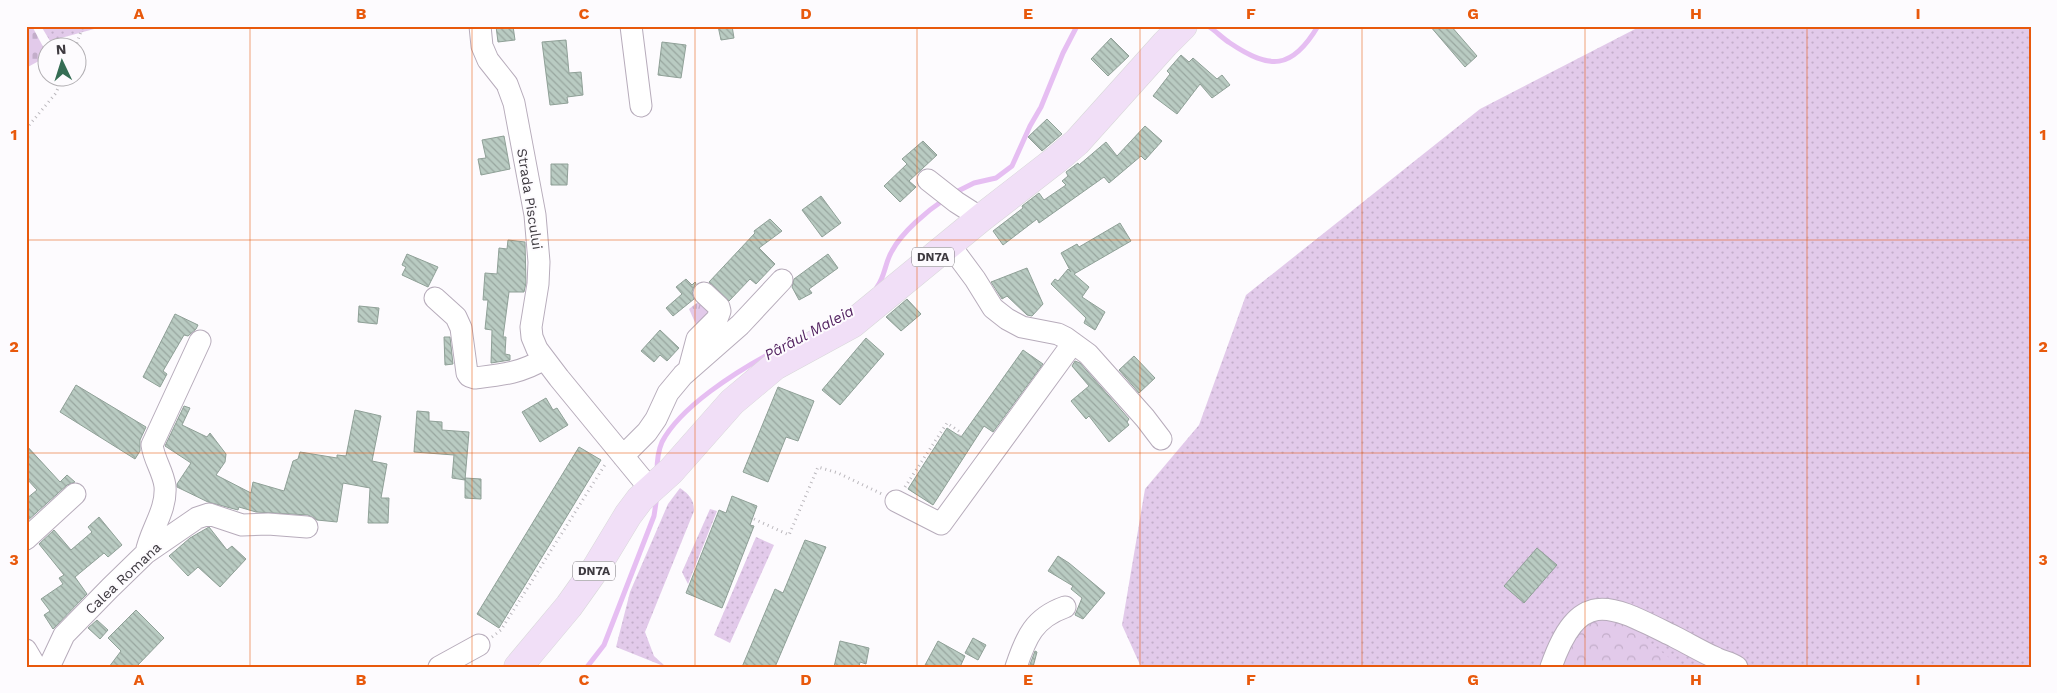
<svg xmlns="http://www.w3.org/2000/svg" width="2057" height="693" viewBox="0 0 2057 693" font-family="'Work Sans',sans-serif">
	<defs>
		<pattern id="grass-dots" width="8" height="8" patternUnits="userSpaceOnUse" patternTransform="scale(1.25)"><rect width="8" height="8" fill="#e2caea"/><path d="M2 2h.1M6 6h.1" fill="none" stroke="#c3aeca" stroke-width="1.8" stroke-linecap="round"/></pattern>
		<pattern id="forest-crowns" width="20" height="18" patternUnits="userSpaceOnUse" patternTransform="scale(1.25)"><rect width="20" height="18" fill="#e2caea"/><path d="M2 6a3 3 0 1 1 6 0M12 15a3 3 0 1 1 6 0" fill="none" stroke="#c3aeca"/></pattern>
		<pattern id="cemetery-stones" width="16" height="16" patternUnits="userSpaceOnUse" patternTransform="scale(1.25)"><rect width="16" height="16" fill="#e2caea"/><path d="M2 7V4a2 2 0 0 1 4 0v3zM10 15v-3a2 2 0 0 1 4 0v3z" fill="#c3aeca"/></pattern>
		<pattern id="park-tufts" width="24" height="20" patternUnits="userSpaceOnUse" patternTransform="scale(1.25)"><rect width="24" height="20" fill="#e2caea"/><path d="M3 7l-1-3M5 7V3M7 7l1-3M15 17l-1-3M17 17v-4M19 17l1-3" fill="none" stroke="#c3aeca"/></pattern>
		<pattern id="building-back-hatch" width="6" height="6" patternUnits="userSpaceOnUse" patternTransform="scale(1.25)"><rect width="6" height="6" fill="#b9cbc2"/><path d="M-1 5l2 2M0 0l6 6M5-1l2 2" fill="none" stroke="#98a69f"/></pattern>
	</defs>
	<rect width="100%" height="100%" fill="#fdfbfe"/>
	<path fill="url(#grass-dots)" d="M41,26H105L50,41Z
		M1641,26H2031V667H1141L1122,625L1145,489L1199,425L1246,295L1480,109Z
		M680,488C690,495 694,500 694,511L645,632L654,656L666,667L616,647L630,592L668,504Z
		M710,509L717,511L688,584L682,572Z
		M756,537L774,545L730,643L714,635Z"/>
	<path fill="url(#forest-crowns)" d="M1610,615L1631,628L1681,667H1557L1582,623Z"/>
	<path fill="url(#cemetery-stones)" d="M26,26H32L48,56L26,68Z"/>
	<path fill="url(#park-tufts)" d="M703,298L715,308L698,329L689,309Z"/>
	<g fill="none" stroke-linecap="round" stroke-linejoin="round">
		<path stroke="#e6bef2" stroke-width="5" d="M1208,26C1216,31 1222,38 1230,43C1270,70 1292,70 1318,26
			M954,193L974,183L996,178L1012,166L1030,126L1041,107L1063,53L1077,26
			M877,287C885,277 885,262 892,251C902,232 927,211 945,199
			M657,472C657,463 658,451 662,442C680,407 737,371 771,353
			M587,667L604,645L654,516L657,496"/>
	</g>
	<path fill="url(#building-back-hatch)" stroke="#8fa097" d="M496,26H513L515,40L498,42Z
		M718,26H732L734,38L721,40Z
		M1430,26H1451L1477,56L1465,67Z
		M1111,38L1129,56L1108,76L1091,59Z
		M566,40L569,73L581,72L583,95L567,97L568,103L550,105L542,42Z
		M662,42L686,45L681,78L658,75Z
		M1181,55L1189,62L1193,58L1217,79L1222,75L1230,85L1212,98L1200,84L1177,114L1153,96L1170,74L1167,71Z
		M1047,119L1062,134L1042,151L1028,137Z
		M1145,126L1162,141L1145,160L1141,156L1109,183L1104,177L1039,223L1037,219L1003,245L993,231L1023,208L1022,206L1039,193L1044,200L1066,185L1062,181L1068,176L1066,172L1078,163L1079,165L1106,142L1117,156Z
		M504,136L510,169L481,175L478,159L486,158L482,140Z
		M923,141L937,155L909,181L916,187L900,202L884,186L907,164L902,159Z
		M551,164H568L567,185H551Z
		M821,196L841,223L822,237L802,210Z
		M770,219L782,231L759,248L775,264L756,284L750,279L729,301L709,282L755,233L754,231Z
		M1120,223L1131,241L1074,274L1089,287L1082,297L1105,312L1095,330L1084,323L1086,318L1051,284L1055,279L1058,281L1068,269L1071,272L1061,253L1077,244L1079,247Z
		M508,240L525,242L526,283L524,292H509L503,337H506L505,354L510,355V360L491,363L492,330L485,329L488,300H483L485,273L497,274L499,248L507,249Z
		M407,254L438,267L428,287L402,275L406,267L402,265Z
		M828,254L838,268L809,289L812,293L799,300L792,287L794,279Z
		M1027,268L1043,304L1032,316L1027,315L1007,296L1002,299L991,282Z
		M686,279L692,285L695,282L696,283L692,291L694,299L673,316L666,308L682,294L676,287Z
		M907,299L921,314L901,331L886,317Z
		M359,306L379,308L377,324L358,322Z
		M175,314L198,325L196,329L188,336L184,335L163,371L167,374L160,387L143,377Z
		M660,330L679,348L667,361L660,355L654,362L641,351Z
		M444,337H450L453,364L445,365Z
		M866,338L884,354L840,405L822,390Z
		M1023,350L1043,364L993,432L984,426L933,505L908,489L947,428L961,437Z
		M1134,356L1155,378L1139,393L1119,370Z
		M1075,361L1080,363L1129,419L1127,422L1129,425L1109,442L1089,416L1086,419L1071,401L1089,386L1072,366Z
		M76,385L146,427L140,440V451L135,459L60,412Z
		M778,387L814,401L798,441L786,437L768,482L743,472Z
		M546,398L553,410L557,408L568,425L540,442L522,412Z
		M184,406L190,408L182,425L207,437L210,433L226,454L225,462L216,475L251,493L253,482L284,491L293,461L298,459L300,452L337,458V455L346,456L355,410L381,416L372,461L387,464L381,498H389L388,523H368L370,488L343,483L337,522L317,520L308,515L256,512L239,507L238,510L208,502L177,487V484L191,463L165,446Z
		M417,411L429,412V421L442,422V430L469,432L465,480L452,478L454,455L414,452Z
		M26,445L60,482L67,475L75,482L67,485L26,522V499L37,490L26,478Z
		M579,447L601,460L499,628L477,614Z
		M465,478L481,479V499L465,498Z
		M732,496L757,506L750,525L754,526L722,608L686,593L719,510L726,513Z
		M99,517L122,545L108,557L104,553L75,577L87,594L53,629L44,615L50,611L41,599L63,584L59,578L64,575L39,544L54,530L71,550L92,532L88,527Z
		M209,527L227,550L232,546L246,559L220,587L198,567L188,576L169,556L190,538Z
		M805,540L826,547L775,667H742L775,589L783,593Z
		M1537,548L1557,565L1524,603L1504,586Z
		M1058,556L1069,563L1105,593L1083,619L1075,615L1082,598L1071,589L1073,586L1048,571Z
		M136,610L164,638L136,667H109L121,651L108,638Z
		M97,620L108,630L100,639L88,628Z
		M973,638L986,645L978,660L965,653Z
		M840,641L869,648L866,664L860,662L859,667H834Z
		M938,641L965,656L960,667H924Z
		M1035,651L1037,652L1033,667H1029Z"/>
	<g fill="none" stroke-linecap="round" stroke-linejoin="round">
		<g stroke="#b7acbb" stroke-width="23">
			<path id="minor" d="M480,26L482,46L488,60L507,84L514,103L535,215L539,262L538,284L531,327L532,337L537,349L559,378L651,490
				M631,26L641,106
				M928,180L956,202L981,218
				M949,244L975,279L993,308L1007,319L1022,327L1058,334L1066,338L1088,354L1145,418L1161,439
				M435,298L456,317L461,328L467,373L469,376L475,378C500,375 522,373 544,359
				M689,369L697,339L717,319L720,311L719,307L704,293
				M623,456L647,432L656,419L668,393L683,375L740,325L782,280
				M896,501L941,524L1073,343
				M26,539L75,494
				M146,553C150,530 167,511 165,486C163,471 154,460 152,445L200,341
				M26,650L36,667
				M49,667L64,635L110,588L146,553L197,518L209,514L242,525L268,524L307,527
				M439,667L479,645
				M1016,667C1026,637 1034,618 1065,607
				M1551,667C1580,584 1612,606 1675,637C1689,644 1702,652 1716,658C1723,662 1730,662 1737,667"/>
		</g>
		<g stroke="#d8d8d9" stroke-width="29">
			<path id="major" d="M518,667L569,606L596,568L628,515L640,499L671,471L732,402L775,366L852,324L981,218L1057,159L1077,142L1165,44L1183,26"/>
		</g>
		<path stroke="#bbb8bd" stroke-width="3" stroke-dasharray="1 4" stroke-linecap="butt" d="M75,48L83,26
			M26,129L56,93L62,78
			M905,487L947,423L960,432L959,436
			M754,519L789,535L818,467L838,473L882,494
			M492,637L501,630L606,463"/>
		<use href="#minor" stroke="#fff" stroke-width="21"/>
		<use href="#major" stroke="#f1dff7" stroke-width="28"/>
	</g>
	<path fill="none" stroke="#e8590c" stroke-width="1" stroke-opacity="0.55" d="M250,26V667M472,26V667M695,26V667M917,26V667M1140,26V667M1362,26V667M1585,26V667M1807,26V667M26,240H2031M26,453H2031"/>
	<g text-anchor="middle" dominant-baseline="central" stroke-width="4" stroke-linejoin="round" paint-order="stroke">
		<g fill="#fdfbfe" stroke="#777479" stroke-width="1">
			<rect x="912" y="247.5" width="42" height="19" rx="4"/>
			<rect x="573" y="561.5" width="42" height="19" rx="4"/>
		</g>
		<g font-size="12" font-weight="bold" fill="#3e3a40">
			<text x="933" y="257">DN7A</text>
			<text x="594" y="571">DN7A</text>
		</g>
		<g font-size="14" fill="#3e3a40" stroke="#fdfbfe">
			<text transform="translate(530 199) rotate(81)">Strada Piscului</text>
			<text transform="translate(123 578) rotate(-43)">Calea Romana</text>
		</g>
		<g font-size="15" font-style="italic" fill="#542462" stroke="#fdfbfe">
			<text transform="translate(809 333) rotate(-28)">Pârâul Maleia</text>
		</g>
	</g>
	<rect width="2057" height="693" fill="none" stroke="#fdfbfe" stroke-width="55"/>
	<g transform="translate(62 62) rotate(356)"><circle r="24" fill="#fdfbfe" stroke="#b1aeb2"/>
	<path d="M0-4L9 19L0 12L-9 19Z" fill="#356d54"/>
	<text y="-8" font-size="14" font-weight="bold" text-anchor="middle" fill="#3e3a40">N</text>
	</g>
	<rect x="28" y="28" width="2002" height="638" fill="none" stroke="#e8590c" stroke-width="2"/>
	<g font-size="16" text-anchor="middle" font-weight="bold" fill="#e8590c">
		<text x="139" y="19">A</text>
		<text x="361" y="19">B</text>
		<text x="584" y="19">C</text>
		<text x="806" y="19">D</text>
		<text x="1028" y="19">E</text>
		<text x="1251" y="19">F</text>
		<text x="1473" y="19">G</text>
		<text x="1696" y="19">H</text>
		<text x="1918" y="19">I</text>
		<text x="14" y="140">1</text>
		<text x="2043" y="140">1</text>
		<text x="14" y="352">2</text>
		<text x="2043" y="352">2</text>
		<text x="14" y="565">3</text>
		<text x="2043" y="565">3</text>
		<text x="139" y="685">A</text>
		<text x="361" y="685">B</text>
		<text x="584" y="685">C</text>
		<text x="806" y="685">D</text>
		<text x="1028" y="685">E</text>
		<text x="1251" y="685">F</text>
		<text x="1473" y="685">G</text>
		<text x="1696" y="685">H</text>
		<text x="1918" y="685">I</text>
	</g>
</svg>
